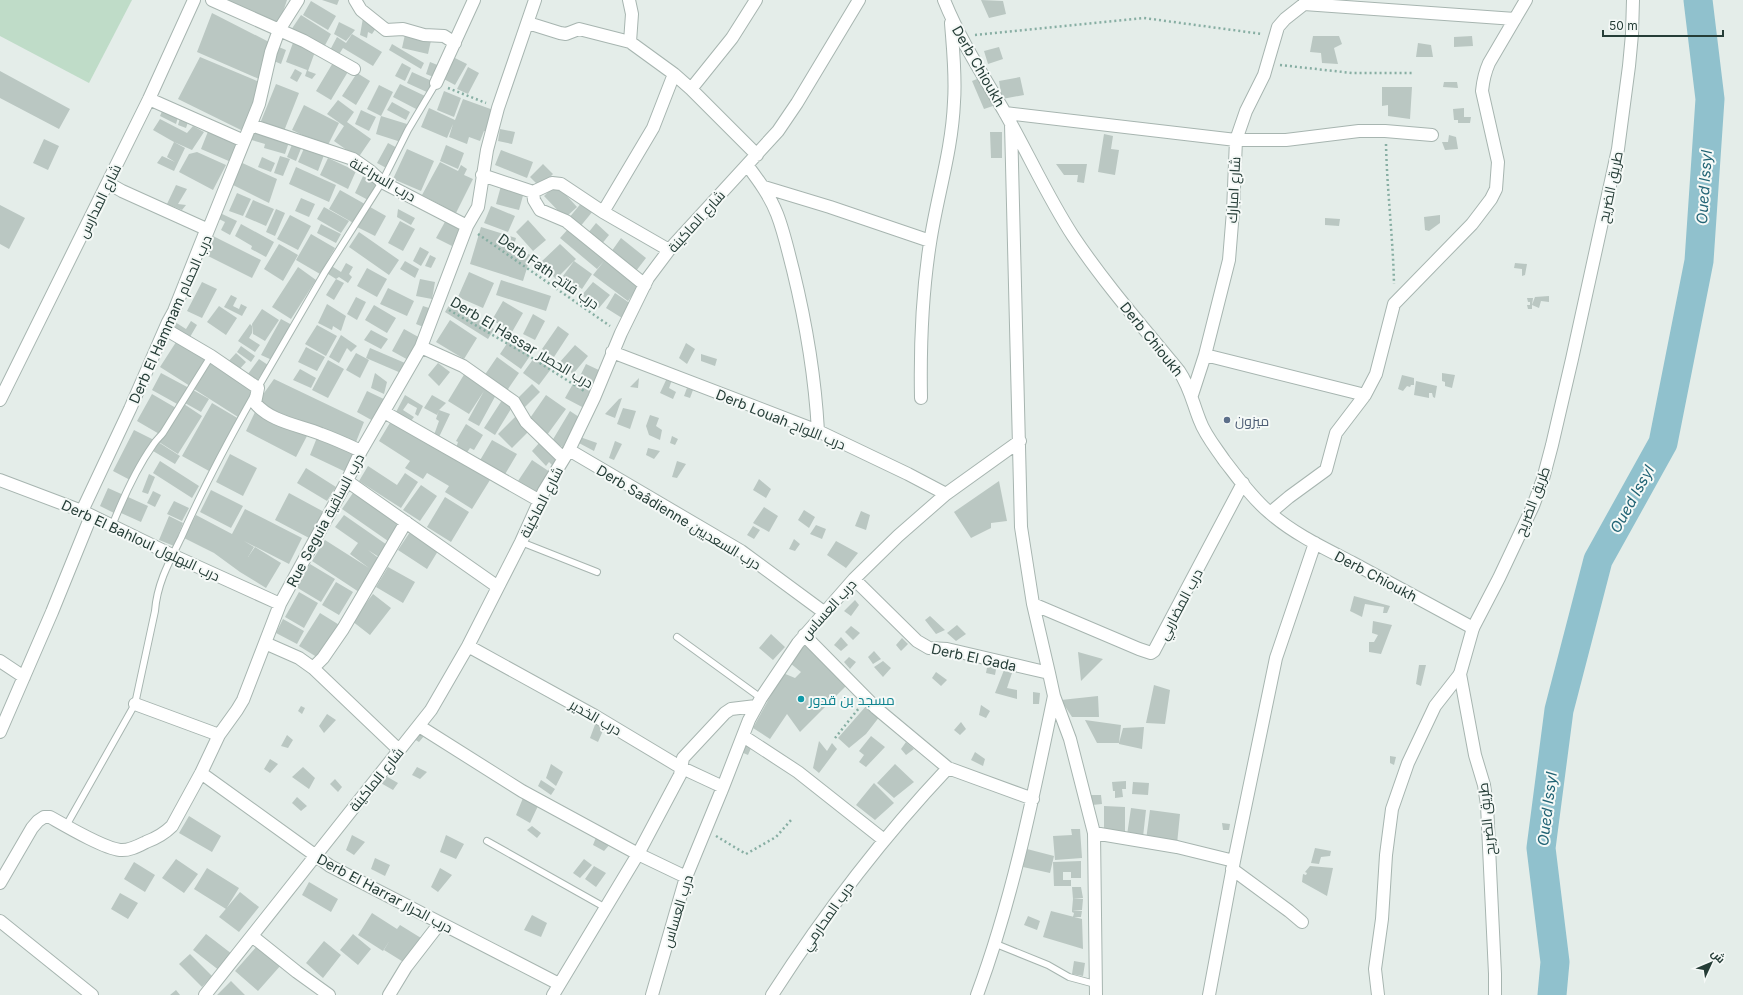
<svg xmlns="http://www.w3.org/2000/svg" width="1743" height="995" viewBox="0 0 1743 995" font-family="Inter,Cairo,sans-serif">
	<rect width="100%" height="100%" fill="#e4ede9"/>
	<path fill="#bfdcc8" d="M0,0H132L89,83L0,36Z"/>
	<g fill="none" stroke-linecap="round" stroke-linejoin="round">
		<path stroke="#90c1cd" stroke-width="29" d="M1552,995L1555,962L1541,848L1559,710L1598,560L1663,443L1699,261L1710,99L1698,0"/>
	</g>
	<path fill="#bac7c2" d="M223,0H287L279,24Z
		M322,0H339L337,5Z
		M981,0L1003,1L1006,14L989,18Z
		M311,1L336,16L328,30L303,15Z
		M212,13L269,42L259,79L197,52Z
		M301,15L331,34L323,49L291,30Z
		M363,18L376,28L372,34L368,32L367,38L360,35Z
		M339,22L355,30L346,41L334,34Z
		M406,30L432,36L428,54L402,48Z
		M352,34L382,52L373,66L343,48L338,56L329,52L337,37L346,43Z
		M1313,36H1339L1342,44L1334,48L1338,64L1322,63L1321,53L1310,52Z
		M1472,36L1473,46L1454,47V37Z
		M294,40L316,49L308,71L316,74L312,79L305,76L307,70L286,62Z
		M1418,43L1431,45L1433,57H1416Z
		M392,44L424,63L421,69L389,50Z
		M274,45L286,50L281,64L269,59Z
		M999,47L1003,59L988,64L984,51Z
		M200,57L262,83L243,131L178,99Z
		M453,57L467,64L455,85L442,78Z
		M334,61L349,70L331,100L316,91Z
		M430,62L440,66L436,78L426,74Z
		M402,63L411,68L405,81L395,76Z
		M468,67L479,73L468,94L457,89Z
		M295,69L302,73L297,82L290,78Z
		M0,71L70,109L59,129L0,98Z
		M412,72L434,82L429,93L407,83Z
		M357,73L370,81L356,105L342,96Z
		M982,77L993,106L984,109L972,81Z
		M1020,77L1024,95L1002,99L999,81Z
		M1444,82H1457L1458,88L1443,87Z
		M276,84L299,93L284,131L261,121Z
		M400,84L425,96L418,110L393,97Z
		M379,85L393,92L381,116L367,109Z
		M1382,87H1412L1410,119L1388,116V105L1382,106Z
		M444,91L461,98L454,117L437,110Z
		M463,99L496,111L488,132L484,131L480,141L469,137L467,144L449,137L453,124L447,138L421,127L429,108L455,120Z
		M338,100L354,112L347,122L371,139L358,158L334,141L344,126L327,114Z
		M392,102L410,112L406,120L387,110Z
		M304,105L339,123L327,147L292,130Z
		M164,107L179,114L176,124L160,116Z
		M1464,108V117H1471L1470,123H1458V120H1454L1453,109Z
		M361,110L376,117L369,131L355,124Z
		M181,115L189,119L186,128L178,125Z
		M381,116L407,124L401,142L376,134Z
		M160,119L187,133L193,126L204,132L192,150L174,142L185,148L174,171L157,163L162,156L175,162L167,157L174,142L153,130Z
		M252,128L289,142L285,154L264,148L265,144L248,139Z
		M209,129L239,142L231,162L201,149Z
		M500,129L515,132L512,144L498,141Z
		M990,132H1002V158H991Z
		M1104,134L1113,136L1111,149L1119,150L1115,175L1098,172Z
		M1449,135L1456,137L1458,149L1445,150L1442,142H1448Z
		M44,139L59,146L48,170L33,163Z
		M293,142L302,146L296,161L287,157Z
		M388,143L401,150L390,170L377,163Z
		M446,145L464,153L458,169L440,161Z
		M305,146L324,155L318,171L298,162Z
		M407,149L434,161L421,191L393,179Z
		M501,150L533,162L527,178L495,165Z
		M197,152L226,165L213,190L179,172L189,154Z
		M280,156L290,159L283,176L274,173Z
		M262,157L275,163L271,172L258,167Z
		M328,158L356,171L348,189L320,175Z
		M238,161L277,179L269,203L229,183Z
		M440,162L458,171L461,165L467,169L464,175L473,179L456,213L422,195Z
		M543,164L553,174L540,187L530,177Z
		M1056,164H1087L1084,183L1077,182L1078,175H1064Z
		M296,167L336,185L329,202L289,184Z
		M365,172L379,179L368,200L355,193Z
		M556,184L577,207L565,218L544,196Z
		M176,185L187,189L178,204L186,205L182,210L167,204Z
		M501,186L524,192L519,210L496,204Z
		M340,190L386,216L375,236L355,226V224L329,209Z
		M237,193L251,199L243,216L229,211Z
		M301,198L315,204L309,217L295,211Z
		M253,200L274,209L266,226L245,217Z
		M583,201L593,211L579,228L568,219Z
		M0,205L25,218L9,249L0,244Z
		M491,206L515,216L508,232L484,223Z
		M324,207L349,221L341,233L317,219Z
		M276,209L285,213L275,236L266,232Z
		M398,209L415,218L411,225L397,217Z
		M220,213L237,221L230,235L221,230L225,222L217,218Z
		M290,215L311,226L298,250L277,239Z
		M1440,215V223L1429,231L1425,230L1424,217Z
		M1325,218L1340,219L1339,226L1325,225Z
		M446,220L461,228L452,246L436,238Z
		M528,220L546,240L533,251L516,232Z
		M400,221L415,229L403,251L388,243Z
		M596,223L609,235L601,245L588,233Z
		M241,224L274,242L266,257L251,249L252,246L235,236Z
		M321,224L341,234L336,243L317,233Z
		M481,227L516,238L513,249L531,255L523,281L470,264Z
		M569,228L640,285L628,301L593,275L604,261L597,269L560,238Z
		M359,232L399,260L389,275L349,247Z
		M207,233L261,260L252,278L204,254L207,248L202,245Z
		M311,234L335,248L320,274L296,260Z
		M621,238L646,258L636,271L611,252Z
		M279,244L298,255L283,281L264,269Z
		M560,244L576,259L556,279L540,263Z
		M420,247L429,252L421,266L413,261Z
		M430,255L436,258L431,268L425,266Z
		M405,261L419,269L415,278L400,269Z
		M574,261L592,274L582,289L563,276Z
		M346,263L353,267L349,274L352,277L348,283L339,277L336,279L325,272L330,265L341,272Z
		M1515,263L1527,264L1525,275L1522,276V269L1514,268Z
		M298,267L316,280L291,319L272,307Z
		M367,268L387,279L377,297L357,286Z
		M469,272L494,283L483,308L458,297Z
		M336,279L344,283L334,300L326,295Z
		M420,279L435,282L432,299L416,296Z
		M501,280L551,296L546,311L496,295Z
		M202,282L217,289L202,318L187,311Z
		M593,282L610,295L599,308L582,295Z
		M388,288L414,301L407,316L380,304Z
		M615,293L631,304L622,318L606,308Z
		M231,295L237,298L233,306L239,309L241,304L247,307L242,316L224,307Z
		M1549,296V302L1541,301L1539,308L1532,305V309H1528L1527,305H1530V302H1528L1527,298H1533L1532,305L1535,297Z
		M356,297L366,302L357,320L347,314Z
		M503,301L523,313L512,332L492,320Z
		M451,302L494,329L488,339L445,312Z
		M327,304L346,316L341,331L333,326L332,330L318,323Z
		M374,305L396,318L387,333L365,320Z
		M219,306L237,318L226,335L207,322Z
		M423,306L432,309L426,328L416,324Z
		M262,309L279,320L265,341L253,334L252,324Z
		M174,311L180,314L175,322L186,329L191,321L197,325L190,337L172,330L174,326L168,322Z
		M533,314L545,321L535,340L523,334Z
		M281,319L292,325L272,360L261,355Z
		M450,320L477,338L464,359L436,342Z
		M250,324L252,326V333L249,338L260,345L255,352L238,341Z
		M317,325L337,336L326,356L305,344Z
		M558,326L569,334L554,357L542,349Z
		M404,329L422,339L410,361L392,351Z
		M371,330L388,339L381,349L364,340Z
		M341,335L357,346L351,352L347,348L339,363L329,357Z
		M178,339L208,358L190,386L160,367Z
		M510,339L532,353L521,369L500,354Z
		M686,343L695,349L687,364L679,358Z
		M575,345L588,356L573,374L559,363Z
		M241,346L255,356L251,362L237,352Z
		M306,347L325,357L317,371L298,362Z
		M370,348L405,363L401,373L366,358Z
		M236,353L246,362L237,372L227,363Z
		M356,353L369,360L360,378L346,370Z
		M701,354L717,359L715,366L701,361Z
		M497,357L519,373L506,392L484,376Z
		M534,358L551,369L539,385L523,373Z
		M259,359L268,365L254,385L245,378Z
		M328,360L344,369L328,398L312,390Z
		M211,362L255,390L238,417L194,389Z
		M438,363L450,372L439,386L428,375Z
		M586,364L603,372L596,384L580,376Z
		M300,369L316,378L311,388L293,380Z
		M161,373L189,388L179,405L152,390Z
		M375,373L387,382L384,394L371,388Z
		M465,373L497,393L479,426L468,420L484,391L469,414L448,401Z
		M1442,373L1455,375L1452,388L1445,386V382L1442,381Z
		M1402,375L1414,378V385H1411L1410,387L1407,386L1403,391L1398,389Z
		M639,378L638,388L630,387Z
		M667,378L672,380L669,388L676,392L673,399L660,393Z
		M274,379L364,422L354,447L257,403Z
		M1416,381L1437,386L1435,398L1433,397L1432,393H1429V398L1414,395Z
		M574,382L593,392L584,408L565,398Z
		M532,384L540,392L522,410L514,402Z
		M687,388L693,390L690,398L684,396Z
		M193,390L209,399L201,412L185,403Z
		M367,391L388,401L375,422L357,412Z
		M152,394L176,408L161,435L137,421Z
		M405,395L423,406L418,416L415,414L417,408L408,403L403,410L414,417L411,421L395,414Z
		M432,395L446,403L439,410L450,414L439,437L434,435L439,421L436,419L439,410L437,415L424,408Z
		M546,395L566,409L547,435L528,421Z
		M504,397L514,404L495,435L484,428Z
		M622,398L615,418L605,414L619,399Z
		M212,403L239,419L209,471L182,456Z
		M184,404L202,416L178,454L159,442Z
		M623,408L636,411L630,429L617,424Z
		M256,410L307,436L296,457L246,431Z
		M570,411L582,419L564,448L552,441Z
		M517,415L531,429L512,448L498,434Z
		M650,415L659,418L656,426L662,430L660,440L649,435L646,426Z
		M391,421L422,441L424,438L490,480L472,509L445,492L449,486L427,473L423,479L405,468L410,461L379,441Z
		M466,424L483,435L474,450L470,448L466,454L456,448L458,442L456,441Z
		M134,430L154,440L132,481L113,471Z
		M318,435L357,453L348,473L310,455Z
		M672,436L678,439L675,445L670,443Z
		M580,437L597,443L594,451L577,442Z
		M492,440L517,454L504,476L479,462Z
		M615,441L622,444L614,460L609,458Z
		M158,442L180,456L175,464L153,451Z
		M540,442L558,458L552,465L549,462L546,466L532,451Z
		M648,448L660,451L654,459L646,455Z
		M230,454L257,468L243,496L216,482Z
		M532,460L550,472L536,493L518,481Z
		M160,461L199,486L192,498L153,473Z
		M677,461L686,464L677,478L672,477Z
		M368,466L397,485L405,473L418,482L401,508L359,481Z
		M306,468L336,487L327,501L297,483Z
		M149,474L155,477L148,494L142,492Z
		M759,479L771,489L766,498L753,490Z
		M999,481L1007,521L991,523V528L971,538L954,512Z
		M421,485L437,496L420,521L403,510Z
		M108,488L148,506L141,522L121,513L120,516L100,506Z
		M211,490L243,506L231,528L200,512Z
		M355,490L401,522L388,541L342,509Z
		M153,491L161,495L155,507L147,503Z
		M289,493L326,513L311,539L275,520Z
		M445,497L469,512L451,542L427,527Z
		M174,501L189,508L182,521L167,514Z
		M764,507L778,516L769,532L753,523Z
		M245,509L302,538L289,564L244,541L254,547L248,557L255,547L281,563L266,588L240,572L214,553L184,538L196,515L232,534Z
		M804,510L815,517L809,528L798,520Z
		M861,511L870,515L866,530L855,526Z
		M344,515L390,547L382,559L368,550L381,560L359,592L312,561L325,540L369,568L350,554L358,543L335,527Z
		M169,516L183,523L174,546L159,540Z
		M816,525L826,529L822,539L810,534Z
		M753,526L760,530L754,539L747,535Z
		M410,532L438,551L427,569L398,550Z
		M794,539L800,544L795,551L789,549Z
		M836,541L858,553L846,568L827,555Z
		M310,564L335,579L321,602L296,587Z
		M388,567L415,582L403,603L376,587Z
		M336,582L353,592L339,615L322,605Z
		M299,592L318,603L304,628L285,617Z
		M373,594L391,608L370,635L352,621Z
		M1354,596L1390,606L1387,613H1383L1384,607L1365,604L1362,617L1350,611Z
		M855,600L859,605L851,616L844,611Z
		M320,613L341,626L320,659L299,646Z
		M930,616L945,630L936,634L925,620Z
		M283,619L304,631L297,644L276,633Z
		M1373,621L1392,625L1381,654L1369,652V642H1374L1378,635L1372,633Z
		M957,625L966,634L956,641L947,633Z
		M851,626L860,633L853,640L845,632Z
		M771,634L785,647L773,660L759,648Z
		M841,637L848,645L841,651L834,645Z
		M902,638L908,644L901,651L896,645Z
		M804,639L848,684L800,732L787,714L770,739L753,728L783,673L795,678L801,672L790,663Z
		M874,651L881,659L873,664L868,657Z
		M1078,652L1103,659L1081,681Z
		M849,657L856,662L850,669L844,662Z
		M883,661L891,668L883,677L874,667Z
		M988,662L997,664L995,675L986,673Z
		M1419,665H1426L1421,686L1416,684Z
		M1004,670L1012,673L1007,688L1017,690V699L995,693Z
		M936,672L947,680L941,686L932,678Z
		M1154,685L1170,690L1165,724L1146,723Z
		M1033,692L1040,693L1039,704H1033Z
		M1098,696L1099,717H1072L1061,700Z
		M867,705L880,716L866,734L849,748L838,738Z
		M981,705L990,711L986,718L979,715Z
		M301,706L305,708L302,714L298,711Z
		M327,714L336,720L324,733L319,726Z
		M1085,720L1121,725L1119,743L1123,728L1144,727L1142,749L1119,744V743H1097Z
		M596,722L605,726L598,742L590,738Z
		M961,722L966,729L960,735L954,730Z
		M419,733L424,736L419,742L414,739Z
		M287,735L293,740L288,748L281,746Z
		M871,736L885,747L866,767L859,762L864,755L859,751Z
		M744,741L752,746L748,755L741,752Z
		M819,741L827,751L832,743L837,749L819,773L813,768Z
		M906,742L914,749L906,755L901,749Z
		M975,752L985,759L983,766L971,760Z
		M1390,756L1396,757L1394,765L1390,763Z
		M270,759L278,764L270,773L264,769Z
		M551,764L563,772L556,786L546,778Z
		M895,764L914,782L894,798L877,783Z
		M303,767L315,778L309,789L292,777Z
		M417,767L427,772L420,779L412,775Z
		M384,775L398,783L393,790L379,782Z
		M335,779L342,787L338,792L330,784Z
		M541,780L555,789L551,795L538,786Z
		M1126,781V789H1122L1123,797L1115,798V791H1113L1112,782Z
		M1133,782L1149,783L1148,795L1132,794Z
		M874,783L894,803L875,820L856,805Z
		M1091,795H1101L1102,804L1092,805Z
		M297,797L307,806L301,811L292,803Z
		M523,798L538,806L530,823L516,815Z
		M1104,806L1125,807V832L1104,831Z
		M1131,808L1146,810L1143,837L1127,835Z
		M1150,810L1180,814L1177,844L1146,840Z
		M189,816L221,836L212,852L179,833Z
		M1222,823L1230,824L1229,830H1223Z
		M532,826L541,833L537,838L527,830Z
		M1071,829H1080L1082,858L1055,860L1053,836L1072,835Z
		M352,835L365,842L354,855L346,850Z
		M446,835L464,844L456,859L440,852Z
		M597,835L611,843L604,851L593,845Z
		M1315,848L1331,851L1330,856L1321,857L1319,864L1311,863Z
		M1027,849L1054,856L1050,873L1023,867Z
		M375,858L390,865L385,876L371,869Z
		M176,859L198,874L184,893L162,878Z
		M584,859L592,865L580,878L573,873Z
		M1081,861V878H1071V872H1063V880H1071V886H1054L1053,862Z
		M134,862L155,875L145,892L124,879Z
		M594,866L606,873L596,887L585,879Z
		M1310,866L1333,868L1327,896L1302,882L1303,874L1306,875L1307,873L1305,872Z
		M207,868L239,888L226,909L194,889Z
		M440,868L452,875L438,892L431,887Z
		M309,882L338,899L331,912L302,895Z
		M1072,887H1081L1083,898L1073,899Z
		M240,892L259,907L239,932L219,917Z
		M120,893L138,903L128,919L111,909Z
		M1073,899H1083L1082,910H1072Z
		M1072,910L1082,911L1081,917H1073L1074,913L1072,912Z
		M1051,911L1082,919L1083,949L1043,937Z
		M372,913L397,929L400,925L421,938L405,963L384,950L390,940L383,951L358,935Z
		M532,915L547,923L541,937L524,930Z
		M1028,916L1040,921L1037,930L1024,925Z
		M206,934L232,954L220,971L193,950Z
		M353,934L371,949L358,965L340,950Z
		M324,941L341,955L323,978L306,963Z
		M258,945L281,965L258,991L235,971Z
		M190,954L212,976L202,987L179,964Z
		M1074,961L1085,963L1083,976L1072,974Z
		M231,981L245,995H217Z
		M176,990L180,995H170Z"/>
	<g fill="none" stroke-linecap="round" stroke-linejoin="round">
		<g stroke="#a7b5b0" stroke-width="8">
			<path id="service" d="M257,389L325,272L382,182L408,130L436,83
				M112,526C123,498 136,469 153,445C156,440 160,437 163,433L211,356
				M521,542L597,572
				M677,637L761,698
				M66,826L135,704L155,611C157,584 169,562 181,538C202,490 227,443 253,397
				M487,841L606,908
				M996,944L1048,965L1069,977L1095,984"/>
		</g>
		<g stroke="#a7b5b0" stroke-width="14">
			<path id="minor" d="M212,0L304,41L354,69
				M355,0L361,10L386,30L403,29L424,35L444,36L455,43
				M629,0L632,14L630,42L674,74L691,89L757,155
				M944,0C960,40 983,75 1004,111C1028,153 1047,196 1073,236C1105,284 1143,327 1179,371C1190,387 1193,404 1200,421C1205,435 1216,448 1224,460C1238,478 1252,498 1270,513C1294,534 1324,548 1353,563C1393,585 1433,606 1473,628
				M1304,4L1515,19
				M528,23L560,33L566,34L579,29L630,42
				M436,83L474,0
				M691,89L732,38L756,0
				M149,99L244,141
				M1005,113L1236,140H1286L1359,131H1385L1432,135
				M1011,124L1021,527L1033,604L1049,673L1054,696L1070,739L1094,833L1096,995
				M251,125L353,159L370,171L382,182L467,226
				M747,165C759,181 770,196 777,214C784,232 788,251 793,270C806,323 815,377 818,431
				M482,175L533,192L552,183L561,184L603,212L669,250
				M108,183L122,191L204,228L205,233
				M764,187L830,207L930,241
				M533,192L534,200L540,210L566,221L645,285
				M603,212L653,128L674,74
				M165,329L211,356L258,388L255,403C271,422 299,425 321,434C335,439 348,445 361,451
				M421,347L463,366L514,402L526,422L563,458
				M612,352L818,431L908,474L946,494
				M1205,355L1365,395
				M1192,395L1205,355L1229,260L1233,211L1236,140L1246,111L1264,75L1278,27L1285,19L1304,4L1306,0
				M921,398C920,345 922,294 930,243C937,196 952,151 954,102C956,76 953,49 951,23
				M0,400L149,99L194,0
				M384,412L540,501
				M569,450L741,551L825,613
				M0,480L82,511L172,555L280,604
				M347,481L498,587
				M82,511L130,409L168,322L174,311L205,233H207L259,104L271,52L279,30L298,0
				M1270,513L1289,497L1326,470L1336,433L1365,395L1376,374L1394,304L1472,224L1491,199L1496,189L1498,162L1482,91C1483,81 1485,72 1489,63L1526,0
				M854,579L917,641L929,648L947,649L1049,673
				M1033,604L1139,649L1151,653L1154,651L1243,483
				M804,635L876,708L948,768L1033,799
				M265,643L299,658L313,668L399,750
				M468,646L595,716L680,767L723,787
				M0,661L24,677
				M313,668L323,658L343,629L406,522
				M135,704L219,735
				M419,726L522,791L638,854L686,877
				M0,732L52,612L91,516
				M743,736L798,772L884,840
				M201,773L330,866L559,984
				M1094,833L1177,847L1234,861
				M1232,869L1289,911L1302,922
				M0,883L32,828L38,821L44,817H50C66,826 103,848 120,850C129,851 138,846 146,842C157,838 164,834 172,826L201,773L219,735L237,710L243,700L280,604L347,481L361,451L421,347L467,226L478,207L487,150L498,108L535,0
				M0,921L92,995
				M252,936L297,972L329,995
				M205,995L431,710L468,646L521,542L544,491L569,450L594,398L621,333L648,278L669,250L778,131L797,103L859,0
				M389,995L406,967L440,923
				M553,995L638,854L680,775L683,758L725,713L731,709L756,706
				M652,995L686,877L723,787L749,720L761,698L798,643L854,579L898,536L946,494L1020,441
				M772,995C824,914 882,838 948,768
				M977,995C1013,898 1033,797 1054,696
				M1209,995L1234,861L1276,658L1315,543
				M1378,995L1375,969L1382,919L1386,855L1392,809L1408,763L1435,706L1460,674"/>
		</g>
		<g stroke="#a7b5b0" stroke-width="14">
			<path id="tertiary" d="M1495,995V974L1487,805L1484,785L1475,755L1460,674L1473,628L1499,578L1533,506L1543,479L1552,445L1572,359L1618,149L1629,66L1632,34L1633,0"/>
		</g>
		<path stroke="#87aea3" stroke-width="2.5" stroke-dasharray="2 3" stroke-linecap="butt" d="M975,35L1144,18L1262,34
			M1280,65L1352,73H1412
			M448,88L486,103
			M1386,144C1387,191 1393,237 1394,284
			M478,234L610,326
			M449,310L529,356L584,391
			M835,738L859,708
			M716,836L746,854L776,837L792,819"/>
		<use href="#service" stroke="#fff" stroke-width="6"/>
		<use href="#minor" stroke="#fff" stroke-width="12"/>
		<use href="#tertiary" stroke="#fff" stroke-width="12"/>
	</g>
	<circle fill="#5c6f8a" stroke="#f5f9f7" stroke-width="1.5" cx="1227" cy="420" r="4"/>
	<circle fill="#0f9aa8" stroke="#f5f9f7" stroke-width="1.5" cx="801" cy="699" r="4"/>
	<g text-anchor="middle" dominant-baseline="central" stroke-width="4" stroke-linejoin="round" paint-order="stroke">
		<g font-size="14" fill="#253d37" stroke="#f5f9f7">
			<text transform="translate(979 66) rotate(60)">Derb Chioukh</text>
			<text transform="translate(383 179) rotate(30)">درب السراغنة</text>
			<text transform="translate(1610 187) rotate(-78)">طريق الضريح</text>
			<text transform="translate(1233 190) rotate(-87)">شارع امبارك</text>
			<text transform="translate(99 201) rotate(-64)">شارع المدارس</text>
			<text transform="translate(696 221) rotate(-48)">شارع الماكينة</text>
			<text transform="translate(549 271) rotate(35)">Derb Fath درب فاتح</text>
			<text transform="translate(170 319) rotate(-66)">Derb El Hammam درب الحمام</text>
			<text transform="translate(1152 339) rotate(51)">Derb Chioukh</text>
			<text transform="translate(522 342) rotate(31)">Derb El Hassar درب الحصار</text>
			<text transform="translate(781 419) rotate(22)">Derb Louah درب اللواح</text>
			<text transform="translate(1532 501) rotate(-69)">طريق الضريح</text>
			<text transform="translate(541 502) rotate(-63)">شارع الماكينة</text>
			<text transform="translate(679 517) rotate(31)">Derb Saâdienne درب السعديين</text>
			<text transform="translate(325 520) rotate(-62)">Rue Seguia درب الساقية</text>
			<text transform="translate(141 540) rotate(25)">Derb El Bahloul درب البهلول</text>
			<text transform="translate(1376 576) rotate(28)">Derb Chioukh</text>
			<text transform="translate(1180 604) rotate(-62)">درب المضاربي</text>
			<text transform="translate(828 609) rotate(-48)">درب العساس</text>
			<text transform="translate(974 657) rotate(12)">Derb El Gada</text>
			<text transform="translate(596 717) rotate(30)">درب الخدير</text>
			<text transform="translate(376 779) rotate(-51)">شارع الماكينة</text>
			<text transform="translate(1486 819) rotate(-96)">طريق الضريح</text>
			<text transform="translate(385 893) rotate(28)">Derb El Harrar درب الحرار</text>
			<text transform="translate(677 911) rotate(-73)">درب العساس</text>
			<text transform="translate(827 916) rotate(-55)">درب المحارمي</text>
		</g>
		<g font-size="14" fill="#4e5e75" stroke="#f5f9f7" text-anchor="start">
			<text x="1235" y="420">ميزون</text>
		</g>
		<g font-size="14" fill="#0d838f" stroke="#f5f9f7" text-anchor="start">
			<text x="809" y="699">مسجد بن قدور</text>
		</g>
		<g font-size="15" font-style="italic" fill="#226475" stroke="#f5f9f7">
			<text transform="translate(1704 187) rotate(-86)">Oued Issyl</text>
			<text transform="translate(1632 499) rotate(-61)">Oued Issyl</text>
			<text transform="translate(1547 809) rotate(-83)">Oued Issyl</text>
		</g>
	</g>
	<g transform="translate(1711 963) rotate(46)" stroke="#f5f9f7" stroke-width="3" paint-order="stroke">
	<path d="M0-3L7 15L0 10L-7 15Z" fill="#253d37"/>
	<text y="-6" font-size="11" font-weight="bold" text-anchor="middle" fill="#253d37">ش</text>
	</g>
	<path d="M1603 30v6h120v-6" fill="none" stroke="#253d37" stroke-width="2"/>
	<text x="1609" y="30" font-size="12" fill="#253d37" stroke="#f5f9f7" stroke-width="3" paint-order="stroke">50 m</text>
</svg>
